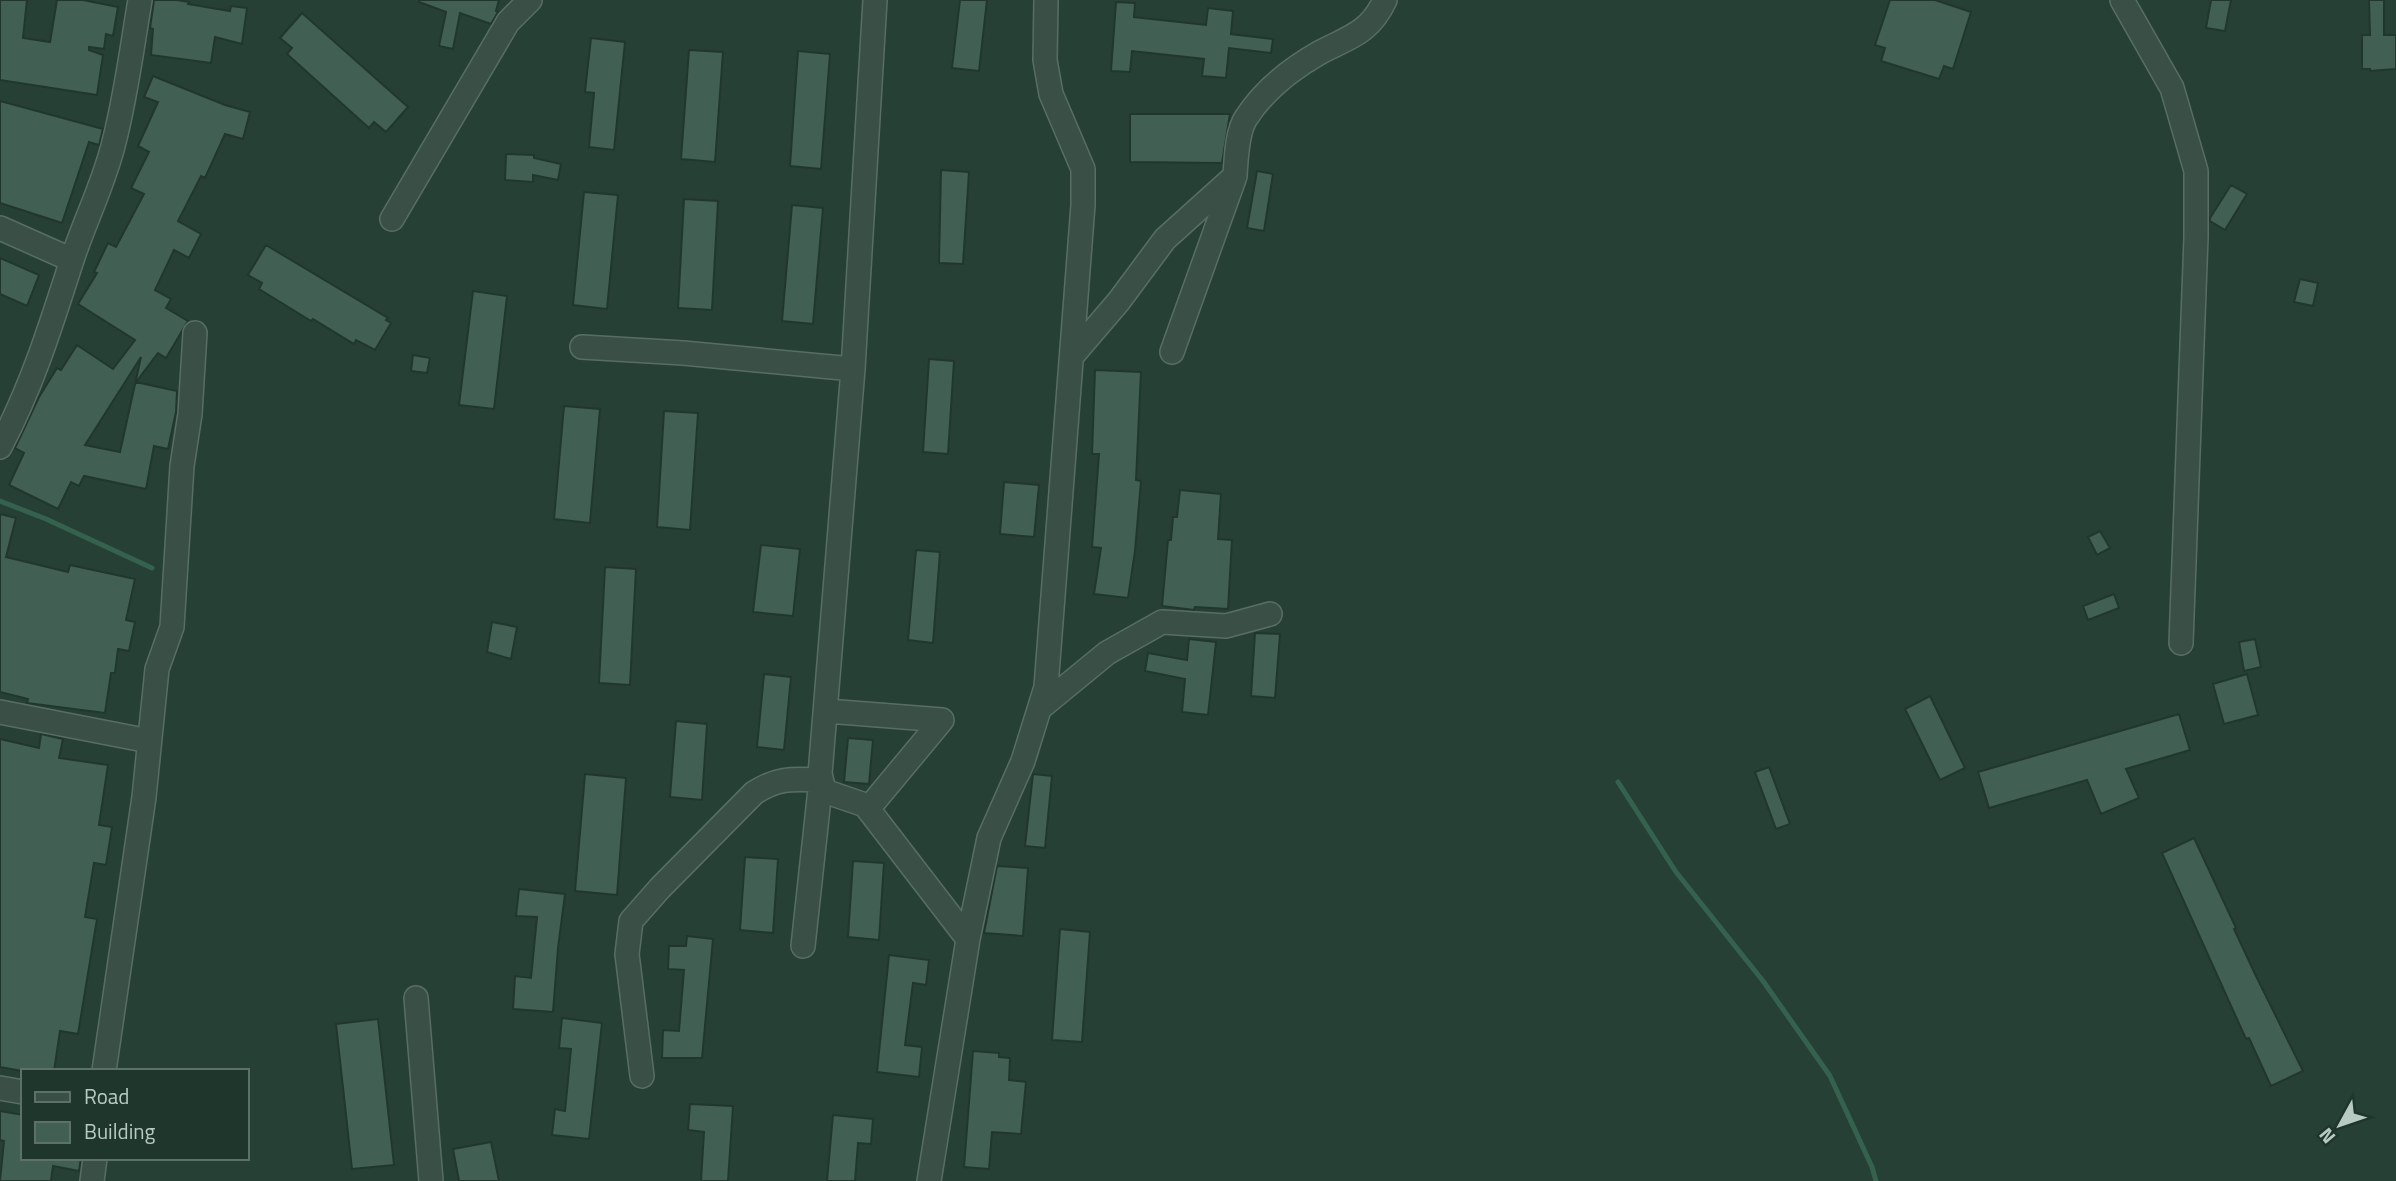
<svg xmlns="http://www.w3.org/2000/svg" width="2396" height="1181" viewBox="0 0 2396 1181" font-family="'Titillium Web',sans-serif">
	<rect width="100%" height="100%" fill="#264035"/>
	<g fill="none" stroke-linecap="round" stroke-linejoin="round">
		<path stroke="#35624f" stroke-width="5" d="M0,501L46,519L152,568
			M1618,782L1676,872L1763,981L1830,1076L1872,1167L1876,1181"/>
	</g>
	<path fill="#425f54" stroke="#21372e" stroke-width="2" fill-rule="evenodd" d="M0,0H27L23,38L50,42L57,0H83L118,7L113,36L106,34L104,49L89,47V50L103,55L97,95L0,80Z
		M154,0H177L189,2L188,4L230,11L231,6L247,8L242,44L215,37L211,63L151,55L153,29L150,28Z
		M419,0H499L496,11L498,12L491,24L460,13L453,49L439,46L446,12L419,2Z
		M960,0H987L979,71L952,68Z
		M1890,0H1935L1971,12L1953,69L1944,66L1939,79L1881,61L1885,48L1875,45Z
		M2211,0H2231L2225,31L2206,28Z
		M2369,0H2384V35H2396V69L2370,71V69H2362V35H2370Z
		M1116,2L1135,3L1134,17L1206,25L1208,8L1233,11L1231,34L1273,39L1271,53L1229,48L1226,78L1202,76L1204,59L1132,51L1130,72L1111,71Z
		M302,13L408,107L386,132L374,122L369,128L287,54L292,48L280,38Z
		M591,38L625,42L614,150L589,147L594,93L585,92Z
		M689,50L723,52L715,162L681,159Z
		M798,51L830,54L821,169L790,166Z
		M153,76L225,105L250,112L243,139L225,134L205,178L201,176L178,221L201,234L189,258L174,250L155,290L171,299L166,308L188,321L166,358L158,353L136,382L177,391L176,412L168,449L154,446L146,489L84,476L79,486L71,482L58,509L9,485L24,453L15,448L39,397L57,368L61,370L77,345L113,369L135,340L78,304L97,273L94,272L108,243L116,247L144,194L131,188L149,152L138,146L158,102L144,97ZM141,357L120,452L85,445Z
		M0,101L103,129L99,145L89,142L62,223L0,203Z
		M1130,114H1230L1222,163L1130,162Z
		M506,154L534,155V158L561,164L558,180L533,175V182L505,180Z
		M941,170L969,172L963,264L939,263Z
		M1257,171L1273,174L1264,231L1247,228Z
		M2231,185L2247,194L2225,230L2210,221V218Z
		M584,192L618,195L607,309L573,305Z
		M684,199L718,201L712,310L678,308Z
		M792,205L823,208L813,324L782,321Z
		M266,245L388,318L386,320L391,323L375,350L356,340L354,344L313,319L311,321L259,289L262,283L248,275Z
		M0,258L39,275L27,306L0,294Z
		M2300,279L2318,283L2313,306L2294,302Z
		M473,291L507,296L494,409L459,405Z
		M413,355L430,358L427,373L411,371Z
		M929,359L954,361L948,454L923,452Z
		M1095,370L1141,372L1136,480L1141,481L1135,551L1128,598L1094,594L1101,548L1092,547L1099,454H1092Z
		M564,406L600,409L590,523L554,519Z
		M664,411L698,413L690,530L657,527Z
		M1004,482L1039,485L1034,537L1000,534Z
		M1180,490L1221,494L1218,539L1232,540L1228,609L1195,607L1194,610L1162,606L1168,540H1171L1173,517H1177Z
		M0,514L16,518L6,557L68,572L70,565L135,579L126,620L135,622L129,651L118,649L115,673H111L105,713L27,703L28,699L0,692Z
		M2100,531L2110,548L2097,555L2088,537Z
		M761,545L800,549L793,616L753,612Z
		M916,550L940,552L933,643L908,640Z
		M605,567L636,569L630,685L599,683Z
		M2114,594L2119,608L2088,620L2083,606Z
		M492,622L517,627L511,659L487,652Z
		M1255,633L1280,634L1275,698L1251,696Z
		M1189,639L1216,642L1208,715L1182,712L1185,679L1145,671L1148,653L1187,660Z
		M2255,639L2261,667L2244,671L2239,642Z
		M764,674L791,677L784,750L757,747Z
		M2247,674L2258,715L2224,724L2213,684Z
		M1930,696L1965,768L1940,780L1905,709Z
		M2179,714L2190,750L2126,769L2139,798L2101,814L2087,780L1989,808L1978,772Z
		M676,721L707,724L702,800L670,797Z
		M41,734L63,739L59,758L108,765L99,825L112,827L106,865L94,863L85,917L97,919L78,1034L60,1031L54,1071H22L0,1067V739L39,748Z
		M848,738L873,740L869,784L844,782Z
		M1769,767L1790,824L1776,829L1755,772Z
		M585,774L626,778L617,895L575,891Z
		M1033,774L1052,776L1045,848L1025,846Z
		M2194,838L2236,928L2234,929L2256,976L2303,1071L2271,1086L2249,1038L2246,1039L2162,853Z
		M745,857L778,859L773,933L740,930Z
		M853,861L884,863L879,940L848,937Z
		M997,866L1028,868L1023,936L984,933Z
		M519,889L565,894L558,948L553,1012L513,1009L515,976L531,978L537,917L516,916Z
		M1060,929L1090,932L1082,1042L1052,1040Z
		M687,936L713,939L702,1058H662L663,1030L679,1031L684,970L668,969L669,946H686Z
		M889,955L929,960L926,985L913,983L905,1045L922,1047L919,1077L877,1072Z
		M562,1018L602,1023L589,1139L552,1135L555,1109L565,1111L571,1049L559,1048Z
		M378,1019L394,1165L352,1169L336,1024Z
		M973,1051L999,1053V1057L1010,1058L1009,1080L1026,1082L1021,1134L992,1132L989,1169L964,1167Z
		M690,1104L733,1106L728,1181H701L704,1132L688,1130Z
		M0,1111L23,1115V1158H81L79,1171L53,1166L51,1181H0L4,1141L0,1140Z
		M833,1115L873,1119L871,1144L858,1143L855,1181H827Z
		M491,1142L499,1181H459L453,1149Z"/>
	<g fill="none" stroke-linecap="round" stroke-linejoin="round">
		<g stroke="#586e65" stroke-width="26">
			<path id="minor" d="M875,0L853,369L820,774L823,786L827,792L865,805L968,939L929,1181
				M2122,0L2172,88L2196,171V237L2181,643
				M392,219L508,22L530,0
				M0,228L72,260
				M582,347L683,353L853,369
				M1172,352L1234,179
				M1072,356L1119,301L1165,239L1235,176C1236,160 1237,131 1246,118C1264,90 1291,69 1319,53C1349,37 1369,34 1385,0
				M0,447C32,386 50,328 71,263C84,222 104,184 114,142C126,96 132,47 140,0
				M1040,708L1107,653L1162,622L1226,626L1270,614
				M827,711L942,720L868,809
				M0,712L149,741
				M968,939L989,838L1023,761L1046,687L1083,205V169L1051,94L1045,60L1046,0
				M416,998L431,1181
				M104,1071L144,797L157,669L172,627L182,466L190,414L195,333
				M642,1076L627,954L631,921L660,888L754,793C779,777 793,779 821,780L803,946
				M0,1088L23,1092
				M92,1181L95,1158"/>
		</g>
		<use href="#minor" stroke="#3a5047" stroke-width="23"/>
	</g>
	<rect x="21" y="1069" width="228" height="91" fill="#1f362c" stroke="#5c7268" stroke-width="2"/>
	<rect x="35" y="1092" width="35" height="10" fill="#3a5047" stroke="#5c7268" stroke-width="2"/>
	<text x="84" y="1104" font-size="21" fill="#b7cbc3">Road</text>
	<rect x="35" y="1122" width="35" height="21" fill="#425f54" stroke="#5c7268" stroke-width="2"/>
	<text x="84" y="1139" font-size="21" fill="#b7cbc3">Building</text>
	<g transform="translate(2340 1125) rotate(230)" stroke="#1f362c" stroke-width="5" paint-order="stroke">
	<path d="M0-5L12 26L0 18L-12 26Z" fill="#b7cbc3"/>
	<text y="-10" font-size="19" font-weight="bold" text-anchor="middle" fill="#b7cbc3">N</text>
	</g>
</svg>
